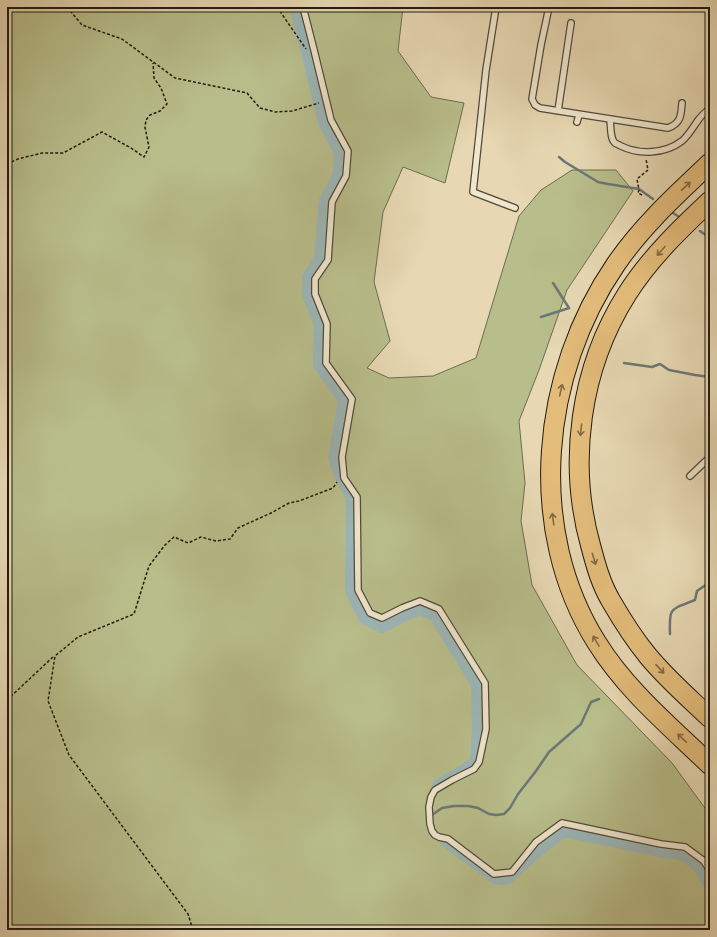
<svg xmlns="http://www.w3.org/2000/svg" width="717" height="937" viewBox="0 0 717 937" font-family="'Libre Bodoni',serif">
	<rect width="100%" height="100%" fill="#e7d8b3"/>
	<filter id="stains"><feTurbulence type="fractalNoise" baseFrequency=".005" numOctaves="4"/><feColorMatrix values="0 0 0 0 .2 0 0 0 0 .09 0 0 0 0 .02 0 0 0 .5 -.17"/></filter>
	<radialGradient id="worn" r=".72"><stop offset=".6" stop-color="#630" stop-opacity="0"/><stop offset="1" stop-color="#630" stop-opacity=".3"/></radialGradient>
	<path fill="#b8be8b" stroke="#6c6c4e" d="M7,7H403L398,51L431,97L464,103L445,183L403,167L383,212L374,282L390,341L367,368L389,378L433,376L476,358L519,216L541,190L572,170H616L633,191L567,290L539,370L519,421L525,483L521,521L532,585L577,665L672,763L710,815V930H7Z"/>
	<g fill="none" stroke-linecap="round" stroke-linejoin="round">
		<path stroke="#6b7875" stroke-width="2.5" d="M559,157L565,162L598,182L608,184L639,189L653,199
			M673,213L681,218
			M700,231L710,238
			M541,317L569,308L553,283
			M624,363L652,367L660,364L669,370L695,375L710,377
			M670,634C669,607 670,610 695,600L697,591L710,582
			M432,815L442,808L454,806H468L478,808L489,814L496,815L504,814L510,808L518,794L536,771L549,752L581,724L591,702L599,699"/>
		<path stroke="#9cb7b8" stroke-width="10" d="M294,7L306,52L323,123L339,153L338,174L324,200L319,257L307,277V295L319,325L318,365L343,401L333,457L337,471L349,495L351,503L350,592L364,619L382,628L405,616L420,610L434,616L476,685L477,728L475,761C464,771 449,776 437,785
			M445,842L495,879L504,880L508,879L542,849L564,832L660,852L681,855L697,866L710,888"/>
		<g stroke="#524a39" stroke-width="8">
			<path id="lane" d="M303,7L314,50L331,120L348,151L346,176L332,202L328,260L315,279V294L327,324L326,363L352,399L342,457L344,478L357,497L358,590L370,613L382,618L402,608L420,601L439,609L485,683L486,729L479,762L474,769L452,780L435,790L431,797L429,807L430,824L432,831L435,835L439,837L448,839L494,874L512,872L536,842L562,823L661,844L685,847L704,861L710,871
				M496,7L486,70L473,192L515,208
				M549,7L541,45L532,99L535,105L540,108L668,128C681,123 681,116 682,103
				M558,111L571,23
				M610,120C611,126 610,139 615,143C617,144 619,145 621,146C639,155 665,154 682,141C689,135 693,127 699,119C702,115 706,112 710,108
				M577,122L579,115
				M690,476L710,457"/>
		</g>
		<g stroke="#211a10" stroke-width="21">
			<path id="highway" d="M710,163C676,195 642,226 616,264C541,373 525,529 597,643C627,691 670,726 710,765
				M710,201C680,229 649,259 627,294C580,368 567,463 591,547C596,566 601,584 611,601C622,620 634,639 648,656C667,679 689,698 710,718"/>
		</g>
		<path stroke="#211a10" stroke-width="1.5" stroke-dasharray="3 2" stroke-linecap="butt" d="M67,7L82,25L122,39L175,78L247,93L260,108L275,112L292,111L319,103
			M277,7L306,49
			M7,164L18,159L42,153H63L102,132L131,148L144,157L149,147L145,127L146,120L150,115L160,111L167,104L161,88L154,78L153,63
			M642,195L638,193L639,190L637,179L648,170L646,159
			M7,700L54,656
			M193,930L188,914L69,755L48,701L55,656L78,637L134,614L149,566L165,545L174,537L188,543L201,537L216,541L230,539L238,528L271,513L289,503L299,501L333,488L337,482"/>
		<use href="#lane" stroke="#efe6ce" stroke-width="5.5"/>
		<use href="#highway" stroke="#e4bc7a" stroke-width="19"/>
	</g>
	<defs><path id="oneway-shaft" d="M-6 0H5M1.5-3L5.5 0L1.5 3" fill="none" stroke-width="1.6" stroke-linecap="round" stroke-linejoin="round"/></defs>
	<g stroke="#826b45">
		<use href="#oneway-shaft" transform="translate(686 186) rotate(-43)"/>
		<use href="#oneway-shaft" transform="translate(661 251) rotate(131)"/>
		<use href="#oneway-shaft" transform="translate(561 390) rotate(-77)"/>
		<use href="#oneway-shaft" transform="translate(581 430) rotate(96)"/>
		<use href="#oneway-shaft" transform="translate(553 519) rotate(-98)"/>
		<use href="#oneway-shaft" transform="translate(594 559) rotate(73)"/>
		<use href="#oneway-shaft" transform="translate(596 641) rotate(-121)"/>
		<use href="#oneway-shaft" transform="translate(660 669) rotate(47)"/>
		<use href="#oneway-shaft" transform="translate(682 738) rotate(-137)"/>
	</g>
	<rect width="717" height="937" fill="none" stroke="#e7d8b3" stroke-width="24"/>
	<rect x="8" y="8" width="701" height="921" fill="none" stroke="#211a10" stroke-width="2"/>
	<rect x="12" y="12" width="693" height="913" fill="none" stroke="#211a10"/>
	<rect width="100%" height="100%" filter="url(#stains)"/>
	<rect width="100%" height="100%" fill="url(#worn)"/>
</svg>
